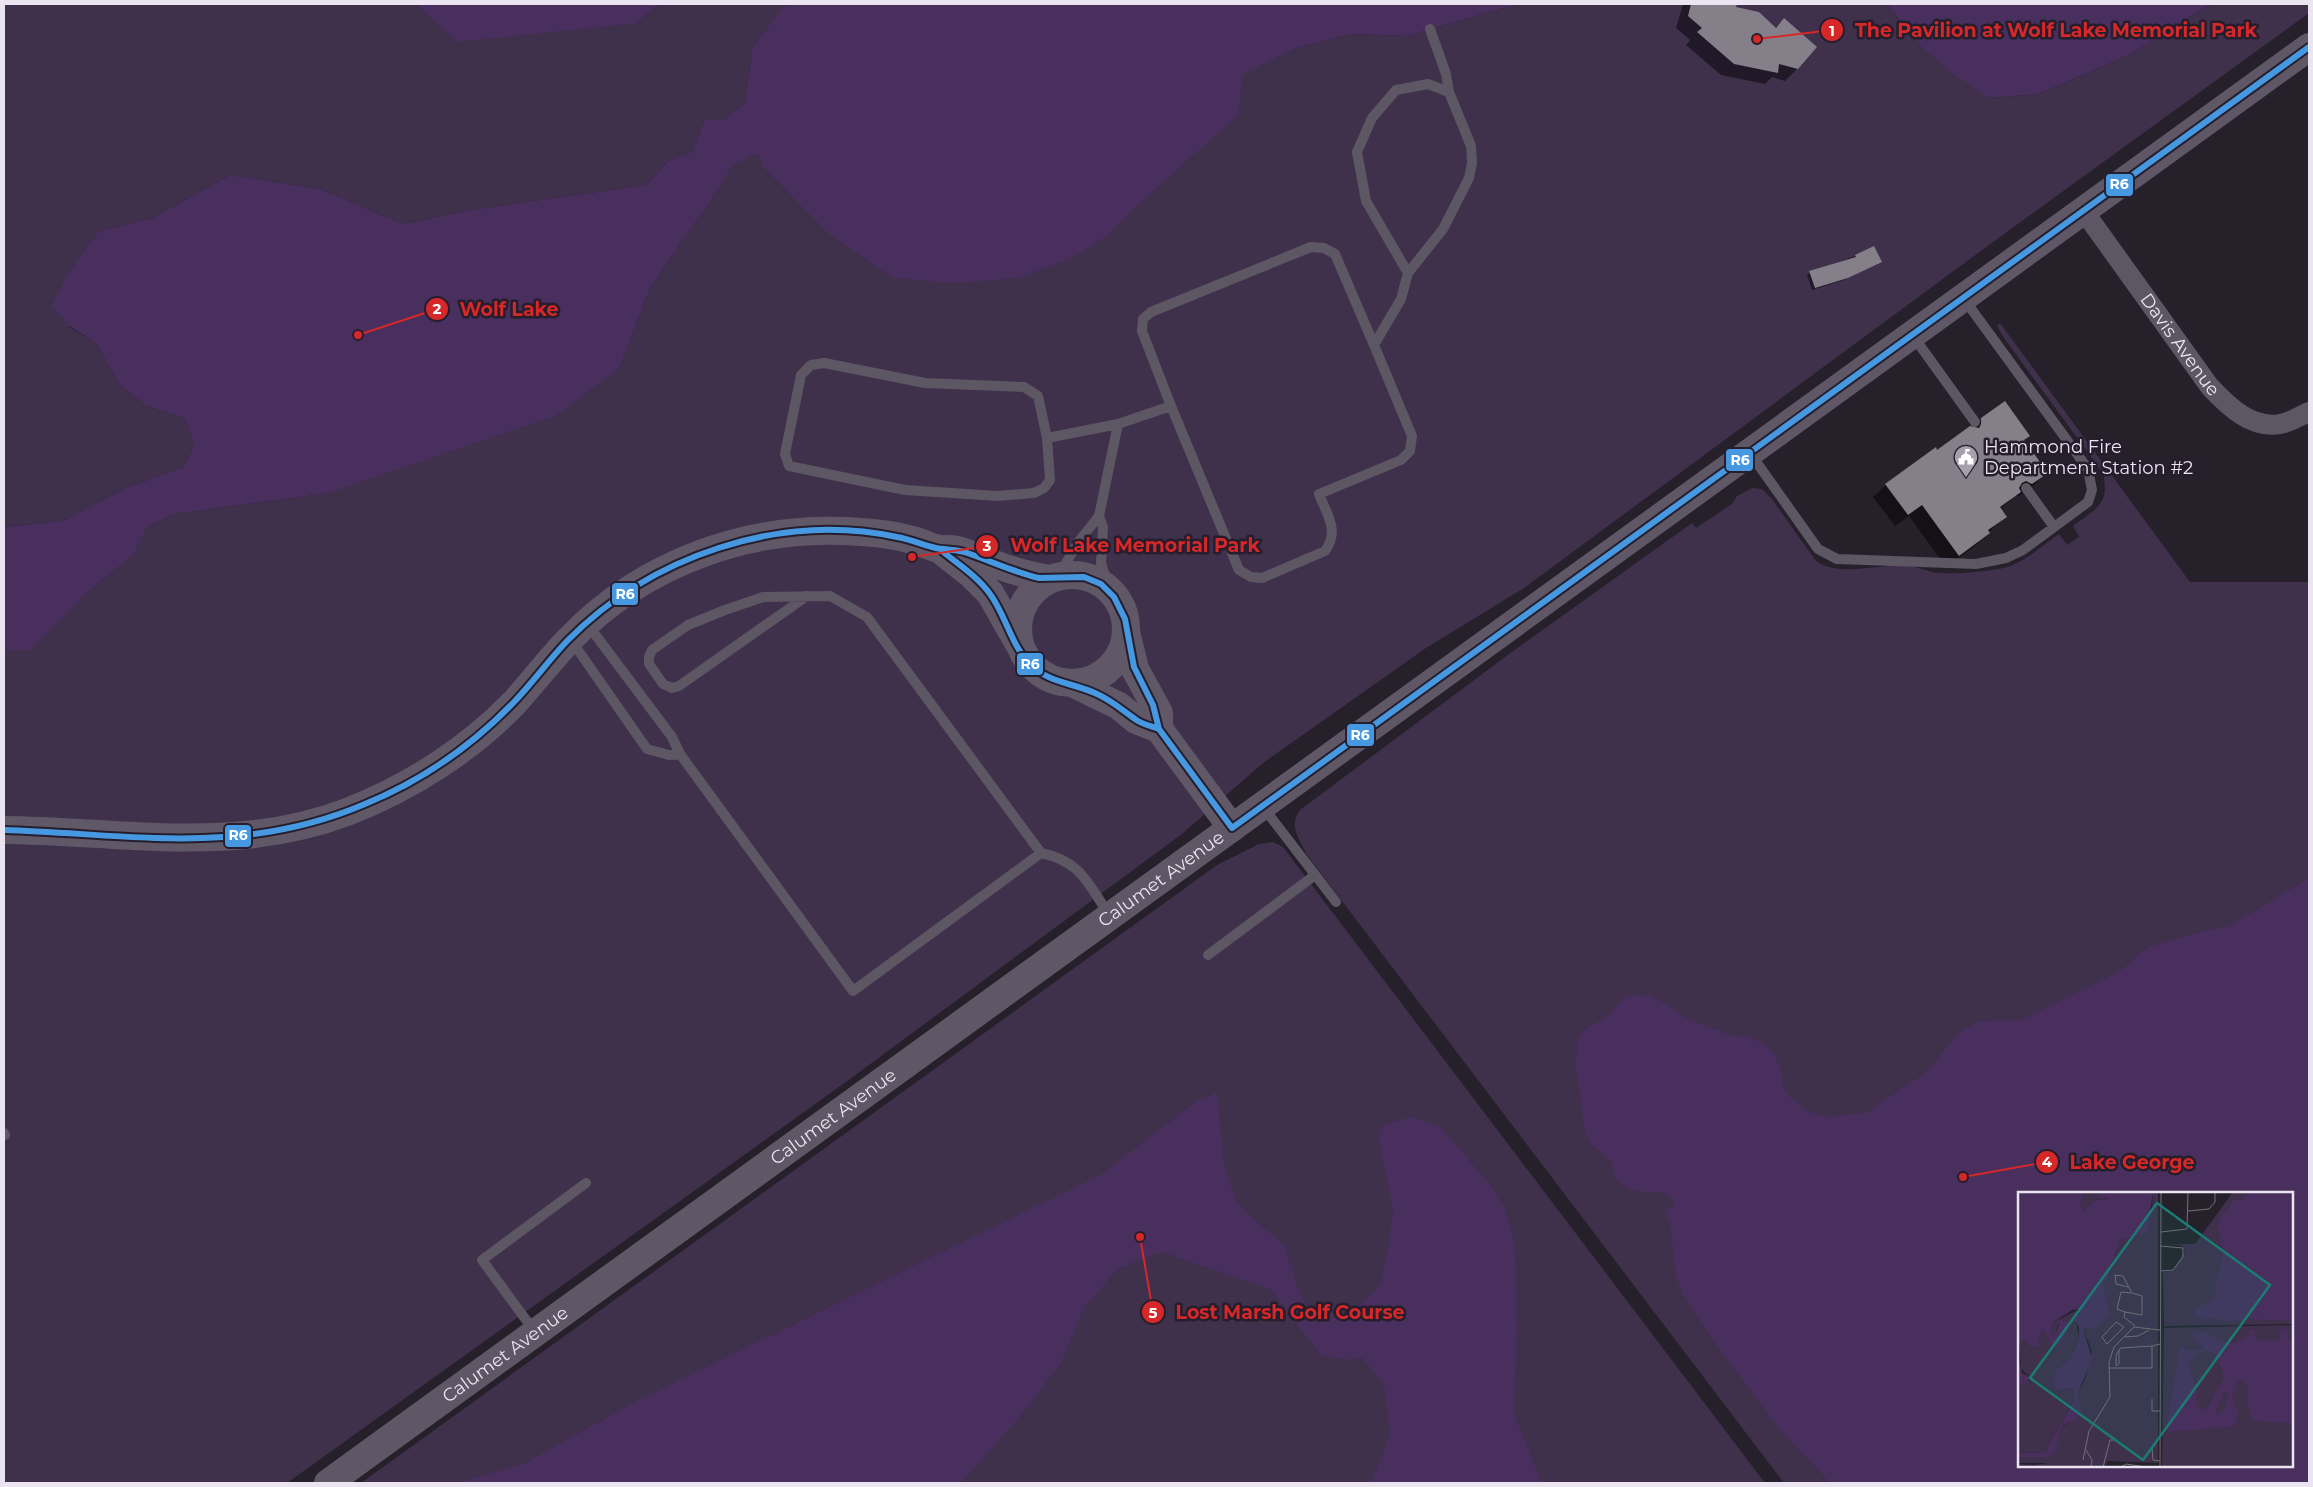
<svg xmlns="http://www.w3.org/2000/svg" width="2313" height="1487" viewBox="0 0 2313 1487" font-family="Montserrat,sans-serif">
	<rect width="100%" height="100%" fill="#25202a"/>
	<path fill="#3f304c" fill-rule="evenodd" d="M4,4H421L420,7L637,23L659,4H795L782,9L752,49L745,103L724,120H704L693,153L668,161L646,185L470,210L403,224L321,189L230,175L152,218L99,231L69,327L96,343L119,384L146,406L185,418L194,445L183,467L126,488L62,521L4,527Z
		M1518,4H1887L1922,48L1990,98L2039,94L2133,53L2210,4H2309V13L1993,242L1524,588L1426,648L1263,763L1182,834L850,1079L287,1483H4V650L30,649L92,588L132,555L147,527L174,514L329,493L620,367L650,288L709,203L733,164L759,153L1107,236L1140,203L1241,75L1297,48L1351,34L1407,36Z
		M2000,323L2190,582H2309V1483H1784L1307,855C1299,838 1288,826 1300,810L1509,654L1692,523L1696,528L1732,504L1737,496L1752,488L1762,489L1771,498L1816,561C1841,578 1880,563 1909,566C1919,567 1929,572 1939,573C1960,574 1983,572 2004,568C2024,563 2043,545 2059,534L2067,545L2079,537L2073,526C2096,508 2110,506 2103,473L2004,338L1997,326ZM2019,1193H2292V1466H2019Z
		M1273,842L1283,847L1765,1483H361L1217,865L1259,844Z"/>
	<path fill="#482f5d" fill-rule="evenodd" d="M421,4H659L637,23L458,42L419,7Z
		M795,4H1518L1407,36L1351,34L1297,48L1242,75L1239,114L1140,203L1107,236L1072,258L1018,278L956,283L893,278L829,234L764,168L759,153L733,165L709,203L650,288L620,367L557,415L329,493L174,514L147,527L133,555L92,588L30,650H4V527L62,521L126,488L183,467L194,445L185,418L146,406L119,384L96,343L69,326L52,305L66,277L99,231L152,218L230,175L321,189L403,224L470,210L646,185L668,161L693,152L704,120H724L745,103L752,49L782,8Z
		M1887,4H2210L2133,53L2039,94L1990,98L1956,76L1922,48Z
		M2309,878V1483H1830L1779,1428L1715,1343L1683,1294L1676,1277L1670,1222L1666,1215L1667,1210L1675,1205L1674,1200C1669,1197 1661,1192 1656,1192C1631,1193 1615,1188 1611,1161L1592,1145L1585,1132L1576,1066L1577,1042L1585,1029L1608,1016L1624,998L1636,995L1649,996L1664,1003L1685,1017L1729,1035L1750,1037L1767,1046L1775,1055L1780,1067L1783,1086L1788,1095L1806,1111L1826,1117L1866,1113L1928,1071L1951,1042L1964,1029L1981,1021L2021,1020L2119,972L2148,947L2204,931L2228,927ZM2292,1193V1466H2019V1193Z
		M1217,1092L1224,1165L1237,1203L1285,1247L1297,1285L1307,1306L1343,1318L1369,1297L1381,1283L1389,1243L1393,1209L1378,1135L1383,1125L1410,1117L1439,1126L1489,1183L1504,1207L1515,1245L1517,1330L1514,1414L1542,1483H1367L1373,1478L1390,1434L1384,1384L1362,1358L1345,1360L1321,1355L1270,1289L1162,1252L1119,1268L1085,1306L1061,1363L1022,1414L961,1483H457L523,1464L637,1401L1100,1175L1196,1102Z"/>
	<path fill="#0007" d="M1683,4H1736L1735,8L1775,28L1784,20L1798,68L1785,81L1772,77L1765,84L1721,75L1686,45L1690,40L1676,28Z
		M1856,256L1880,262L1844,280L1812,290L1807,275L1810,272Z
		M1982,419L2028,436L2023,441L2046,473L2034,485L2019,496L2016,495L2000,509L2005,516L1976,545L1946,567L1909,516L1895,526L1873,497L1886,485L1973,428Z"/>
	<path fill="#847f88" d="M1691,4H1737L1736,7L1759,12L1776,28L1784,18L1817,47L1798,69L1779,64L1778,73L1734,64L1697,32L1702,28L1688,16Z
		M1874,246L1882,262L1848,278L1815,288L1809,271L1856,257L1855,255Z
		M2005,401L2030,436L2024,440L2048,473L2032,484L2026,481L2022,483L2019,488L2021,492L2000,507L2007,517L1988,530L1990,533L1959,556L1922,505L1908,515L1885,484L1936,447L1937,450L1970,426L1979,428L1981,424V418Z"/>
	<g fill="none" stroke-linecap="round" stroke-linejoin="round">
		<path stroke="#5d5663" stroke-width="10" d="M1430,29L1446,74L1449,92
			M1913,336L1975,422
			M824,363L925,383L1024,387L1038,396L1047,438L1050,480L1044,488L1034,493L998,496L905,490L789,466L785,454L801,375L811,365Z
			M1171,406L1142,331L1143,319L1151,312L1311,247L1324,248L1335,254L1374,345
			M1047,438L1118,424
			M1750,453L1818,549L1837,559L1976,564L2006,558L2023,550L2088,502L2092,490L2088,469L1964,299
			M2026,488L2054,527
			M1099,516L1103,527L1101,563L1110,591
			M1057,578L1079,541L1099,516L1118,424L1171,406L1239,570L1251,577L1262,578L1325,551C1340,531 1327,515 1319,494L1401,460L1410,451L1412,436L1374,345L1401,299L1408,273L1443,229L1469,178L1472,163L1471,146L1449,92L1428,84L1396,90L1372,118L1357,152L1366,201L1408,273
			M807,596L679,686L672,688L663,684L649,664V657L652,650L688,625L725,610L763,597L830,596L867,617L1041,853
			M588,625L672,737L680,754L853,991L1041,853C1081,861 1088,884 1110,916
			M571,640L647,749L669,755L680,754
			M1263,807L1336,902
			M1208,955L1315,875
			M4,1133L5,1135
			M535,1332L482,1260L586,1183"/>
		<path stroke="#5d5663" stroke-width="20" id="s1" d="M2083,210L2210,387C2228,406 2251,429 2280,424C2289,423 2300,416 2309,412"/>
		<path stroke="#605866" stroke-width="28" d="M944,553L972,575L990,593L1019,644
			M1018 629a54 54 0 1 1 108 0a54 54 0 1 1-108 0Z
			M1126,632L1135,669L1159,713V729L1232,828
			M1074,684L1119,706L1136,720L1159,729
			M4,830C121,831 234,855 347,812C409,788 469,750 515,702C533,682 549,661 568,641C643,562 752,523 861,532C878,533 895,535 912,540C921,542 930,547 939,549C945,550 951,548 957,550C971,553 986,562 1000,566C1016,572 1033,576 1050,579"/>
		<path stroke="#5f5766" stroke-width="28" id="s2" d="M328,1483L2309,47"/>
		<g stroke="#261d2d" stroke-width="10">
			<path id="bus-1" d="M942,551C958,564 978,577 990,594C1005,614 1012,646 1029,663C1049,684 1072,682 1097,694C1111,700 1122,710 1135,719C1141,724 1151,726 1159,729
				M4,830C133,834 241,857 365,804C421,781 473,745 515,701C533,682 549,660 567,641C651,556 779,512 897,537C910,539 923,545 936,548C945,550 954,549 964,552C989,560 1013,572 1039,578L1084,577L1101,584L1114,597L1125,619L1134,667L1153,705L1159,729L1232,828L2309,47"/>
		</g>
		<use href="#bus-1" stroke="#4699e1" stroke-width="6"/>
	</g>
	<defs>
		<g id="civic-pin" transform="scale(1.25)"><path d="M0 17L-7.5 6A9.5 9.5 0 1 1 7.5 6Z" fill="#a5a0ab" stroke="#261d2d"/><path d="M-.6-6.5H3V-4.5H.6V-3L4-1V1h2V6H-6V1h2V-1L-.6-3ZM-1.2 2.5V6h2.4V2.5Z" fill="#fff"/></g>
	</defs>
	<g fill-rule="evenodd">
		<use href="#civic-pin" x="1966" y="457"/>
	</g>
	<g text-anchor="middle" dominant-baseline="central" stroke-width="5" stroke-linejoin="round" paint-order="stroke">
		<g font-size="18" fill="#eae5f0" stroke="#261d2d">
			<text stroke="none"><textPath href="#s1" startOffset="166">Davis Avenue</textPath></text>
			<text stroke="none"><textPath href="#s2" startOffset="1029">Calumet Avenue</textPath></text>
			<text stroke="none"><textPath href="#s2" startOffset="624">Calumet Avenue</textPath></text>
			<text stroke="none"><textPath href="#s2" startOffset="219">Calumet Avenue</textPath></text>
		</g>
		<g font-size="18" fill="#eae5f0" stroke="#261d2d" text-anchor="start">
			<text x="1984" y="447">Hammond Fire<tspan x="1984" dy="21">Department Station #2</tspan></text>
		</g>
	</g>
	<g transform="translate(2018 1192)">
		<rect width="275" height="275" fill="#25202a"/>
		<path d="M66,0H82L80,6L92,5L77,8L65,18L62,14ZM135,0H140V271L89,269L87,275H0V272L16,273L30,271H0V265L33,263L44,234L50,232L61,212L60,201L67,188L74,159L65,137L91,115L86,96L102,48L121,43L134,17ZM215,0H275V132L146,134L145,80L154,79L167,59L163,53L146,52H177ZM61,117L57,124L61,147L51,168L38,178L35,191L40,199L56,196L55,210L27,260L0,261V190L12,188V185L3,177L1,148L26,139L31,148L49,139L48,130L40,133L36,146L32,141L36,130ZM275,133V275H144L146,136Z" fill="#3f304c"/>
		<path d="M0,0H66L62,14L65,18L77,8L91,6H80L82,0H135L129,41L102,48L86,96L91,115L89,124L82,134L65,137L74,167L60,201L63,220L57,228L44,234L37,260L30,265H0V261L27,260L55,210L56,196L38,199L35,191L38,178L51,168L61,147V135L56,127L61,117L54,118L36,130L32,141L36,145L43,128L49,130V139L40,154L35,155L26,139L21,141V154H11L6,147L0,153ZM231,0H275V129L230,127L208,130L195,125L185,128L178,124L177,117L199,106L198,94L205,60L200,35L202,26L217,7L226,9ZM269,136L271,149L275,150V232L235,228L229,208L230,196L226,189H220L214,205L220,221L217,234L151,240L149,234L162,154L171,159L186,157L174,141L186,139L202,149L215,152L231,144L232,138H240L236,144L240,148H262L261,137ZM190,158L199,163L206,185L188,219L178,213L179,200L170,171L179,161ZM206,199L210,200L208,215L200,224L197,219ZM0,164L4,181L12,185L7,193L0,190Z" fill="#482f5d" fill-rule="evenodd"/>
		<path fill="none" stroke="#746f79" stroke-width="1" d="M170,19L191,17L197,10V0M143,40L169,37L170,0M142,54L165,56V65L155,78L143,79M110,95L98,92L97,83L105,84L114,101L124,104V123L107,120L106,125L117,134M107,120L99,117L103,100L113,101M98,130L106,135L89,152L84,145ZM107,145L120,144L131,138M101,158V172L98,174V165L99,161L101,158L103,156L134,154M91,176H134V154L142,152M134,207V219H142M134,255L135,268L142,269M68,258L74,268L73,275M65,268L71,239L92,205L91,170L96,155L116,135L142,138M85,275L92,248H98M103,275L108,272L128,275M142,275L143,0"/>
		<path fill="#1a7c74" fill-opacity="0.15" stroke="#1a7c74" stroke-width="2.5" d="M139,11L252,93L125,268L12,186Z"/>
		<rect width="275" height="275" fill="none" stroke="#eae5f0" stroke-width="2.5"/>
	</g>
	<path fill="none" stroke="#d62828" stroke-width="2" d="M1757 39L1832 30M358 335L437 309M912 557L987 546M1963 1177L2047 1162M1140 1237L1153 1312"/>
	<g fill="#d62828" stroke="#261d2d" stroke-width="2">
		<circle cx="1757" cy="39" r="5"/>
		<circle cx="358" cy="335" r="5"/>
		<circle cx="912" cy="557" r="5"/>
		<circle cx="1963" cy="1177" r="5"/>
		<circle cx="1140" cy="1237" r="5"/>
		<circle cx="1832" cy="30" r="12"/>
		<circle cx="437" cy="309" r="12"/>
		<circle cx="987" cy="546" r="12"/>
		<circle cx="2047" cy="1162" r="12"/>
		<circle cx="1153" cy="1312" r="12"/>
	</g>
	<g font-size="15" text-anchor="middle" font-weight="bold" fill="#fff">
		<text x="1832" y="36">1</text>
		<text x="437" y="314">2</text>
		<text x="987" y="551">3</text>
		<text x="2047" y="1167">4</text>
		<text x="1153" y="1318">5</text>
	</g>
	<g font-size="19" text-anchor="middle" font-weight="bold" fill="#d62828" stroke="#261d2d" stroke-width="5" stroke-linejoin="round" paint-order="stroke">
		<text x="2056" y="37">The Pavilion at Wolf Lake Memorial Park</text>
		<text x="509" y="316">Wolf Lake</text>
		<text x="1135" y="552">Wolf Lake Memorial Park</text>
		<text x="2132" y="1169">Lake George</text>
		<text x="1290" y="1319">Lost Marsh Golf Course</text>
	</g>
	<g stroke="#261d2d" stroke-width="2">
		<rect x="2105" y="173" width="29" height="24" rx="5" fill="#4699e1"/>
		<rect x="1725" y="448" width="29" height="24" rx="5" fill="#4699e1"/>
		<rect x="611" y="582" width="28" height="24" rx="5" fill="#4699e1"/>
		<rect x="1016" y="652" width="28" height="24" rx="5" fill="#4699e1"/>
		<rect x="1346" y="723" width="29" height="24" rx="5" fill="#4699e1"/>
		<rect x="224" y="824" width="28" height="24" rx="5" fill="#4699e1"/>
	</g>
	<g font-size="14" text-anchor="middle" font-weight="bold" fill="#fff">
		<text x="2119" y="189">R6</text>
		<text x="1740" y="465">R6</text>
		<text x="625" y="599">R6</text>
		<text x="1030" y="669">R6</text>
		<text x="1360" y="740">R6</text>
		<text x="238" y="840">R6</text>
	</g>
	<rect width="2313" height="1487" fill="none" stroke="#eae5f0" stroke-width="10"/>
</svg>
